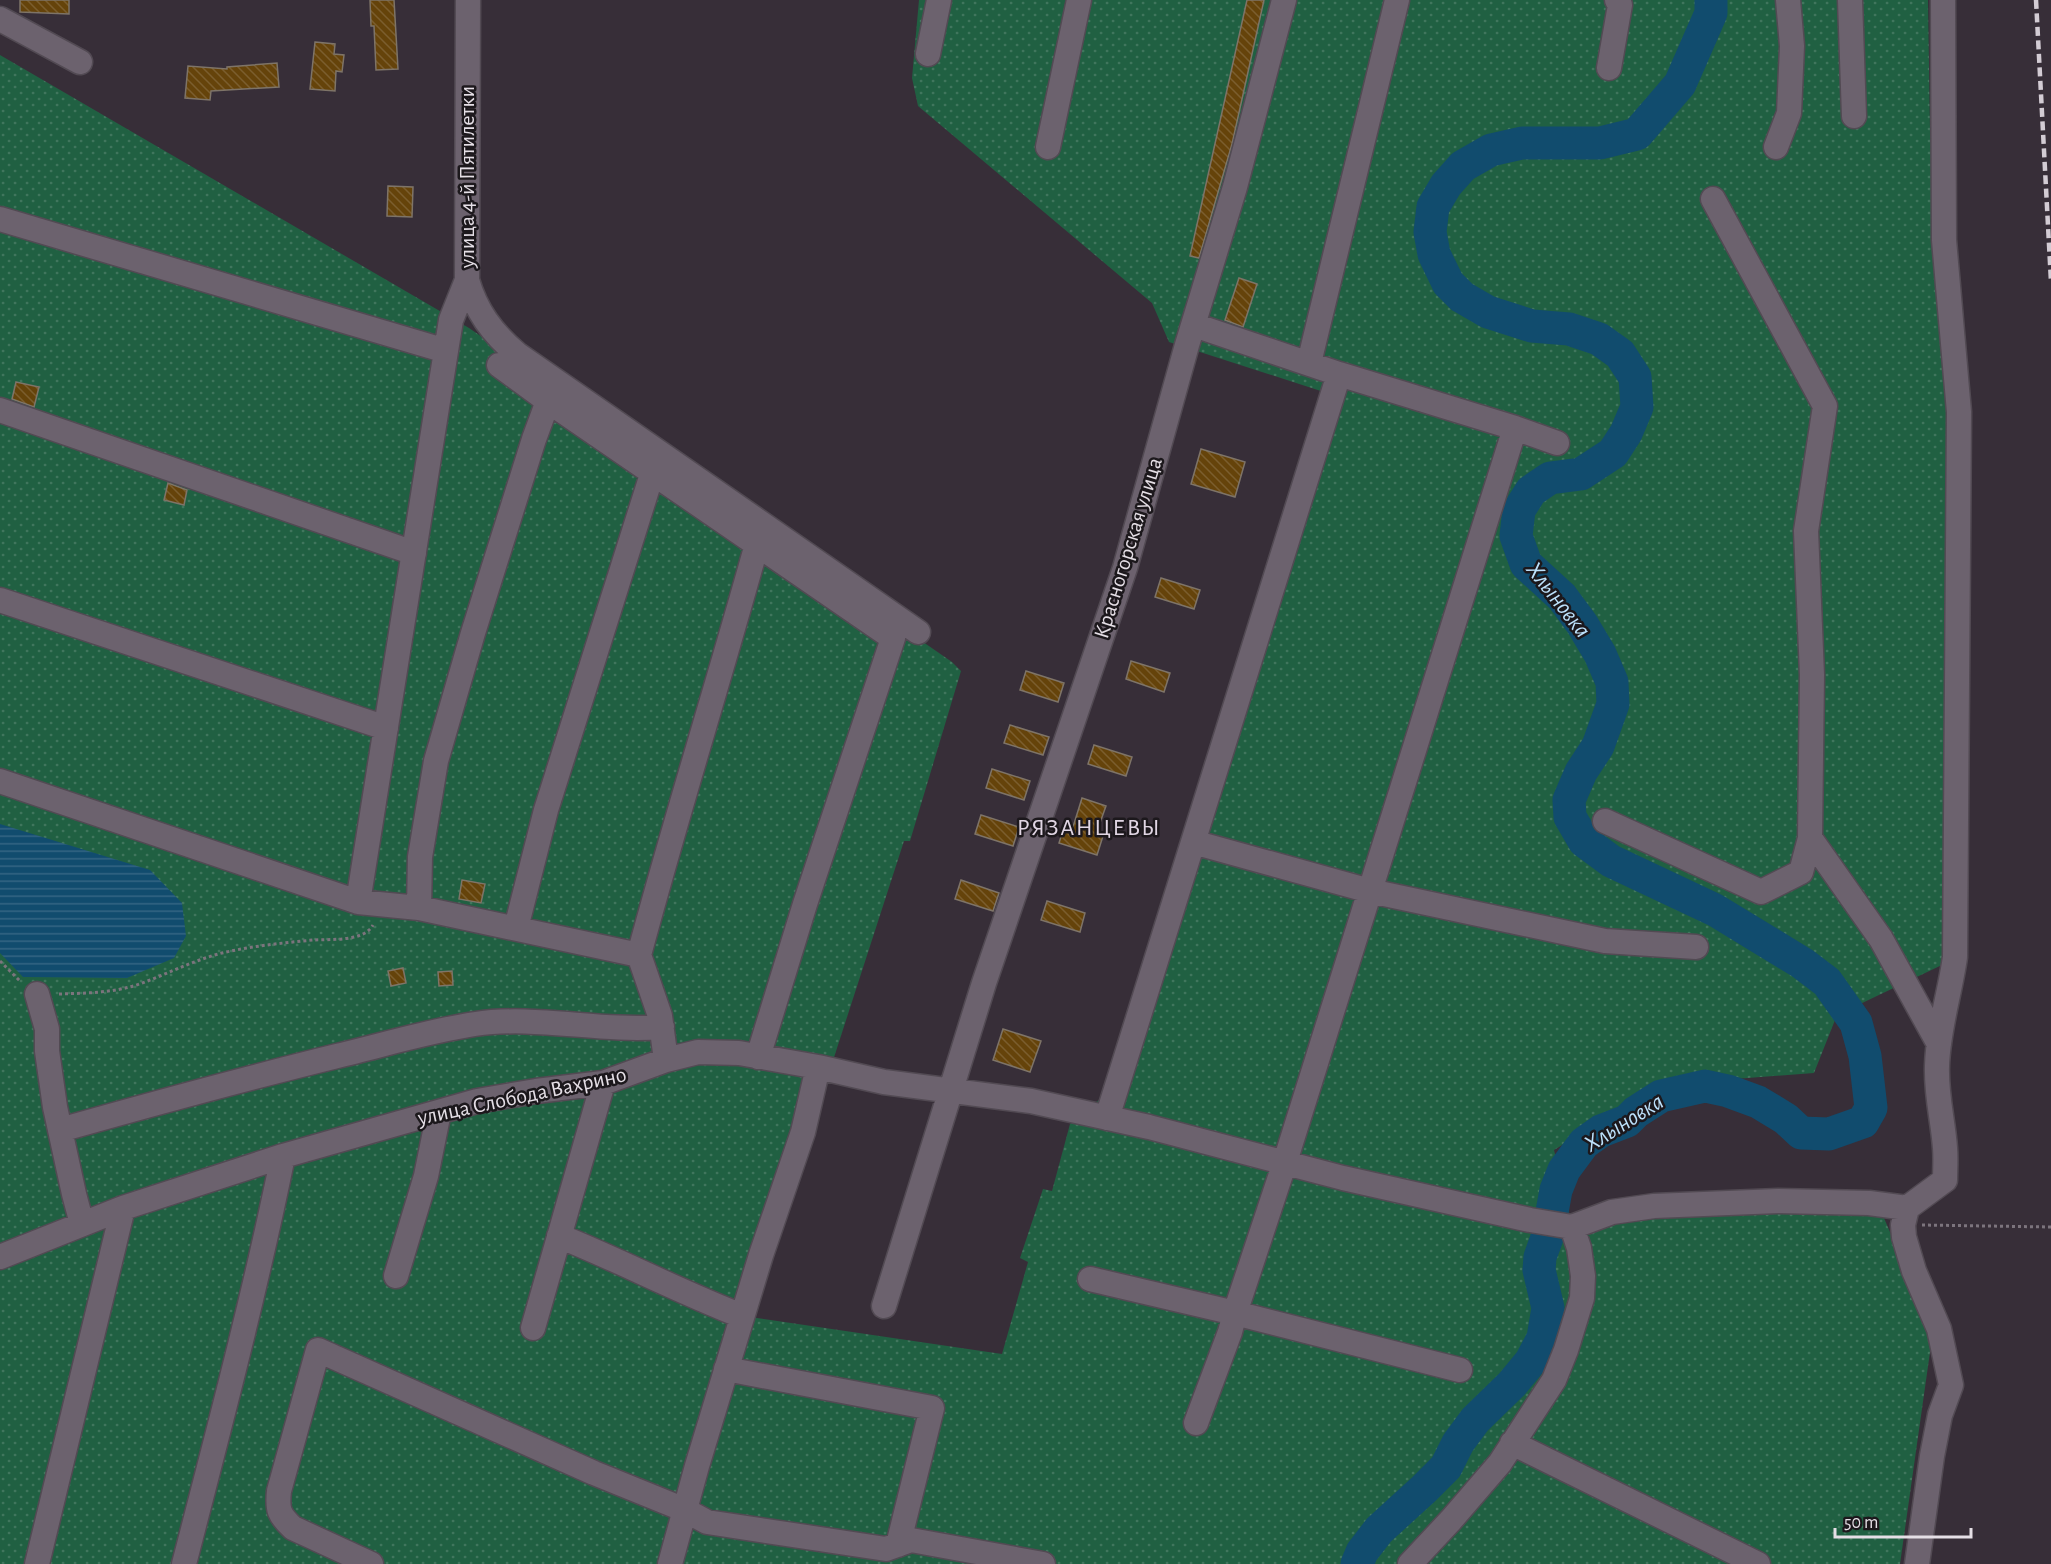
<svg xmlns="http://www.w3.org/2000/svg" width="2051" height="1564" viewBox="0 0 2051 1564" font-family="'Alegreya Sans',sans-serif">
	<defs>
		<pattern id="garden-dots" width="8" height="8" patternUnits="userSpaceOnUse" patternTransform="scale(1.5)"><rect width="8" height="8" fill="#206042"/><path d="M2 2h.1M6 6h.1" fill="none" stroke="#40765d" stroke-width="1.8" stroke-linecap="round"/></pattern>
		<pattern id="water-rules" width="6" height="5" patternUnits="userSpaceOnUse" patternTransform="scale(1.5)"><rect width="6" height="5" fill="#114c6e"/><path d="M0 2.5h6" fill="none" stroke="#346583"/></pattern>
		<pattern id="building-back-hatch" width="6" height="6" patternUnits="userSpaceOnUse" patternTransform="scale(1.5)"><rect width="6" height="6" fill="#65430a"/><path d="M-1 5l2 2M0 0l6 6M5-1l2 2" fill="none" stroke="#7b5e2e"/></pattern>
	</defs>
	<rect width="100%" height="100%" fill="#372e38"/>
	<path fill="url(#garden-dots)" d="M919,0H1928L1930,131L1950,386L1944,964L1837,1015L1814,1073L1709,1081L1625,1107L1554,1150L1572,1226L1624,1212L1877,1202L1933,1331L1900,1564H0V55L469,328L952,662L961,671L910,841H904L750,1317L1002,1354L1028,1262L1020,1258L1043,1189L1052,1191L1070,1124L1112,1089L1327,393L1169,342L1152,303L918,106L912,78Z"/>
	<path fill="url(#water-rules)" d="M0,824L150,870L182,903L186,936L174,958L127,978L23,977L0,953Z"/>
	<g fill="none" stroke-linecap="round" stroke-linejoin="round">
		<path stroke="#114c6e" stroke-width="33" d="M1552,1212L1556,1190L1564,1170L1584,1143L1601,1131L1627,1121L1636,1112L1661,1096L1705,1086L1728,1091L1758,1102L1786,1119L1801,1133L1829,1134L1863,1122L1871,1108L1865,1056L1856,1023L1827,982L1802,963L1715,910L1611,861L1584,841L1570,817L1569,800L1581,772L1598,746L1613,704L1612,682L1600,654L1582,624L1562,597L1526,564L1516,536L1519,510L1531,491L1550,478L1581,474L1613,453L1626,433L1637,407L1635,377L1620,354L1599,339L1569,329L1532,326L1488,312L1462,297L1448,283L1434,254L1430,232L1433,207L1446,185L1463,166L1491,150L1522,143H1600L1637,134L1680,84L1711,13V0
			M1357,1564L1362,1552L1379,1530L1424,1489L1446,1467L1458,1443L1475,1420L1512,1384L1531,1361L1543,1338L1548,1308L1539,1270L1540,1257L1549,1232"/>
	</g>
	<path fill="url(#building-back-hatch)" stroke="#7e7468" stroke-width="1.5" d="M20,0H69V14L20,12Z
		M370,0H394L398,69L376,70L374,26H371Z
		M1247,0H1264L1232,144L1199,258L1190,256Z
		M315,42L335,44L334,54L344,55L342,72L336,71L335,91L310,89Z
		M277,63L279,87L211,91L210,100L185,98L188,66L227,69V67Z
		M388,186L413,187L412,217L387,216Z
		M1239,278L1257,284L1243,327L1225,320Z
		M16,382L39,387L34,407L12,399Z
		M1201,449L1245,462L1235,497L1191,484Z
		M168,483L187,490L184,505L164,500Z
		M1161,578L1200,590L1194,609L1155,597Z
		M1131,661L1170,673L1164,692L1126,679Z
		M1026,671L1064,683L1058,702L1020,690Z
		M1010,725L1049,737L1043,755L1004,743Z
		M1094,745L1132,757L1126,776L1088,764Z
		M992,769L1030,781L1024,800L986,788Z
		M1082,798L1106,806L1096,834L1103,836L1097,855L1059,843L1065,824L1073,827Z
		M981,815L1019,827L1013,846L975,834Z
		M462,880L485,884L481,903L459,899Z
		M961,880L999,893L993,911L955,899Z
		M1047,901L1085,913L1080,932L1041,920Z
		M403,968L406,983L391,986L388,971Z
		M452,971L453,985L439,986L438,972Z
		M1003,1029L1041,1041L1030,1072L993,1060Z"/>
	<g fill="none" stroke-linecap="round" stroke-linejoin="round">
		<g stroke="#524a53" stroke-width="27">
			<path id="minor" d="M1850,0L1854,116
				M0,19L80,62
				M928,54L939,0
				M1609,68L1620,5L1617,0
				M1048,147L1079,0
				M1776,147L1789,113L1792,46L1788,0
				M1713,199L1825,406L1806,531L1812,675L1810,838L1881,939L1939,1044
				M0,219L446,351L358,902
				M467,280C476,311 492,333 517,354L918,632
				M1194,325L1339,374L1515,428L1557,443
				M446,351L451,320L467,280L468,0
				M1309,363L1397,0
				M499,365L548,401L893,638L805,904L758,1057
				M0,410L414,553
				M0,600L386,728
				M0,781L358,902L419,908L639,955L660,1016L666,1060
				M1605,821L1761,892L1801,872L1810,838
				M1193,842L1370,891L1605,941L1696,947
				M419,908L420,857L436,761L473,633L534,439L548,401
				M516,928L546,810L653,471
				M639,955C676,817 719,681 757,544
				M37,994L47,1029V1051L55,1107L74,1194L82,1224
				M1107,1118L1339,374
				M60,1130C152,1104 244,1079 337,1056C383,1045 429,1031 475,1024C536,1015 600,1032 662,1027
				M559,1236C621,1261 680,1292 742,1316
				M0,1257L123,1208L283,1156L477,1101L536,1091L603,1083L666,1060L698,1052L739,1053L818,1067L884,1082L1031,1101L1149,1127L1343,1178L1530,1220L1572,1227L1612,1212L1654,1206L1778,1201L1869,1203L1907,1208
				M396,1276L426,1176L439,1112
				M1090,1279L1235,1313L1460,1370
				M884,1306L984,983L1125,568L1187,345L1235,187L1284,0
				M533,1328L603,1083
				M726,1369L932,1408L898,1545
				M1196,1423L1230,1332L1235,1313L1285,1162L1515,428
				M1512,1443L1758,1564
				M37,1564L123,1208
				M184,1564C219,1429 255,1293 283,1156
				M371,1564L293,1528C279,1515 277,1510 279,1491L318,1350L594,1473L685,1510L707,1522L886,1549L911,1540L1043,1564
				M670,1564L697,1466L761,1255L803,1132L818,1067
				M1410,1564L1451,1520L1500,1463L1554,1380L1566,1350L1582,1298L1583,1276L1579,1248L1572,1227
				M1917,1564L1932,1456L1940,1415L1951,1385L1939,1329L1914,1271L1904,1237L1903,1225L1907,1208L1945,1180C1945,1170 1946,1159 1945,1148C1943,1120 1936,1096 1937,1066C1938,1029 1950,993 1955,957L1959,412L1944,240L1943,0"/>
		</g>
		<path stroke="#7c747d" stroke-width="3" stroke-dasharray="3 3" stroke-linecap="butt" d="M0,961L21,982
			M59,994C88,993 117,993 145,982C171,972 195,960 222,953C252,946 282,943 313,940C330,939 364,942 373,925
			M1922,1225L2051,1227"/>
		<use href="#minor" stroke="#6c626e" stroke-width="24"/>
		<path stroke="#d3ccd4" stroke-width="4.5" stroke-dasharray="9 4.5" stroke-linecap="butt" d="M2036,0L2051,282"/>
	</g>
	<g text-anchor="middle" dominant-baseline="central" stroke-width="5" stroke-linejoin="round" paint-order="stroke">
		<g font-size="22" fill="#e5dfe6" stroke="#1c181c">
			<text transform="translate(467 177) rotate(-90)">улица 4-й Пятилетки</text>
			<text transform="translate(1128 548) rotate(-73)">Красногорская улица</text>
			<text transform="translate(522 1096) rotate(-12)">улица Слобода Вахрино</text>
		</g>
		<g font-size="24" font-style="italic" fill="#bde2fc" stroke="#1c181c">
			<text transform="translate(1558 600) rotate(52)">Хлыновка</text>
			<text transform="translate(1624 1123) rotate(-32)">Хлыновка</text>
		</g>
		<g font-size="24" letter-spacing="1.5" fill="#e1d6e4" stroke="#1c181c">
			<text x="1089" y="828">РЯЗАНЦЕВЫ</text>
		</g>
	</g>
	<path d="M1835 1528v9h136v-9" fill="none" stroke="#e5dfe6" stroke-width="3"/>
	<text x="1844" y="1528" font-size="18" fill="#e5dfe6" stroke="#1c181c" stroke-width="4.5" paint-order="stroke">50 m</text>
</svg>
